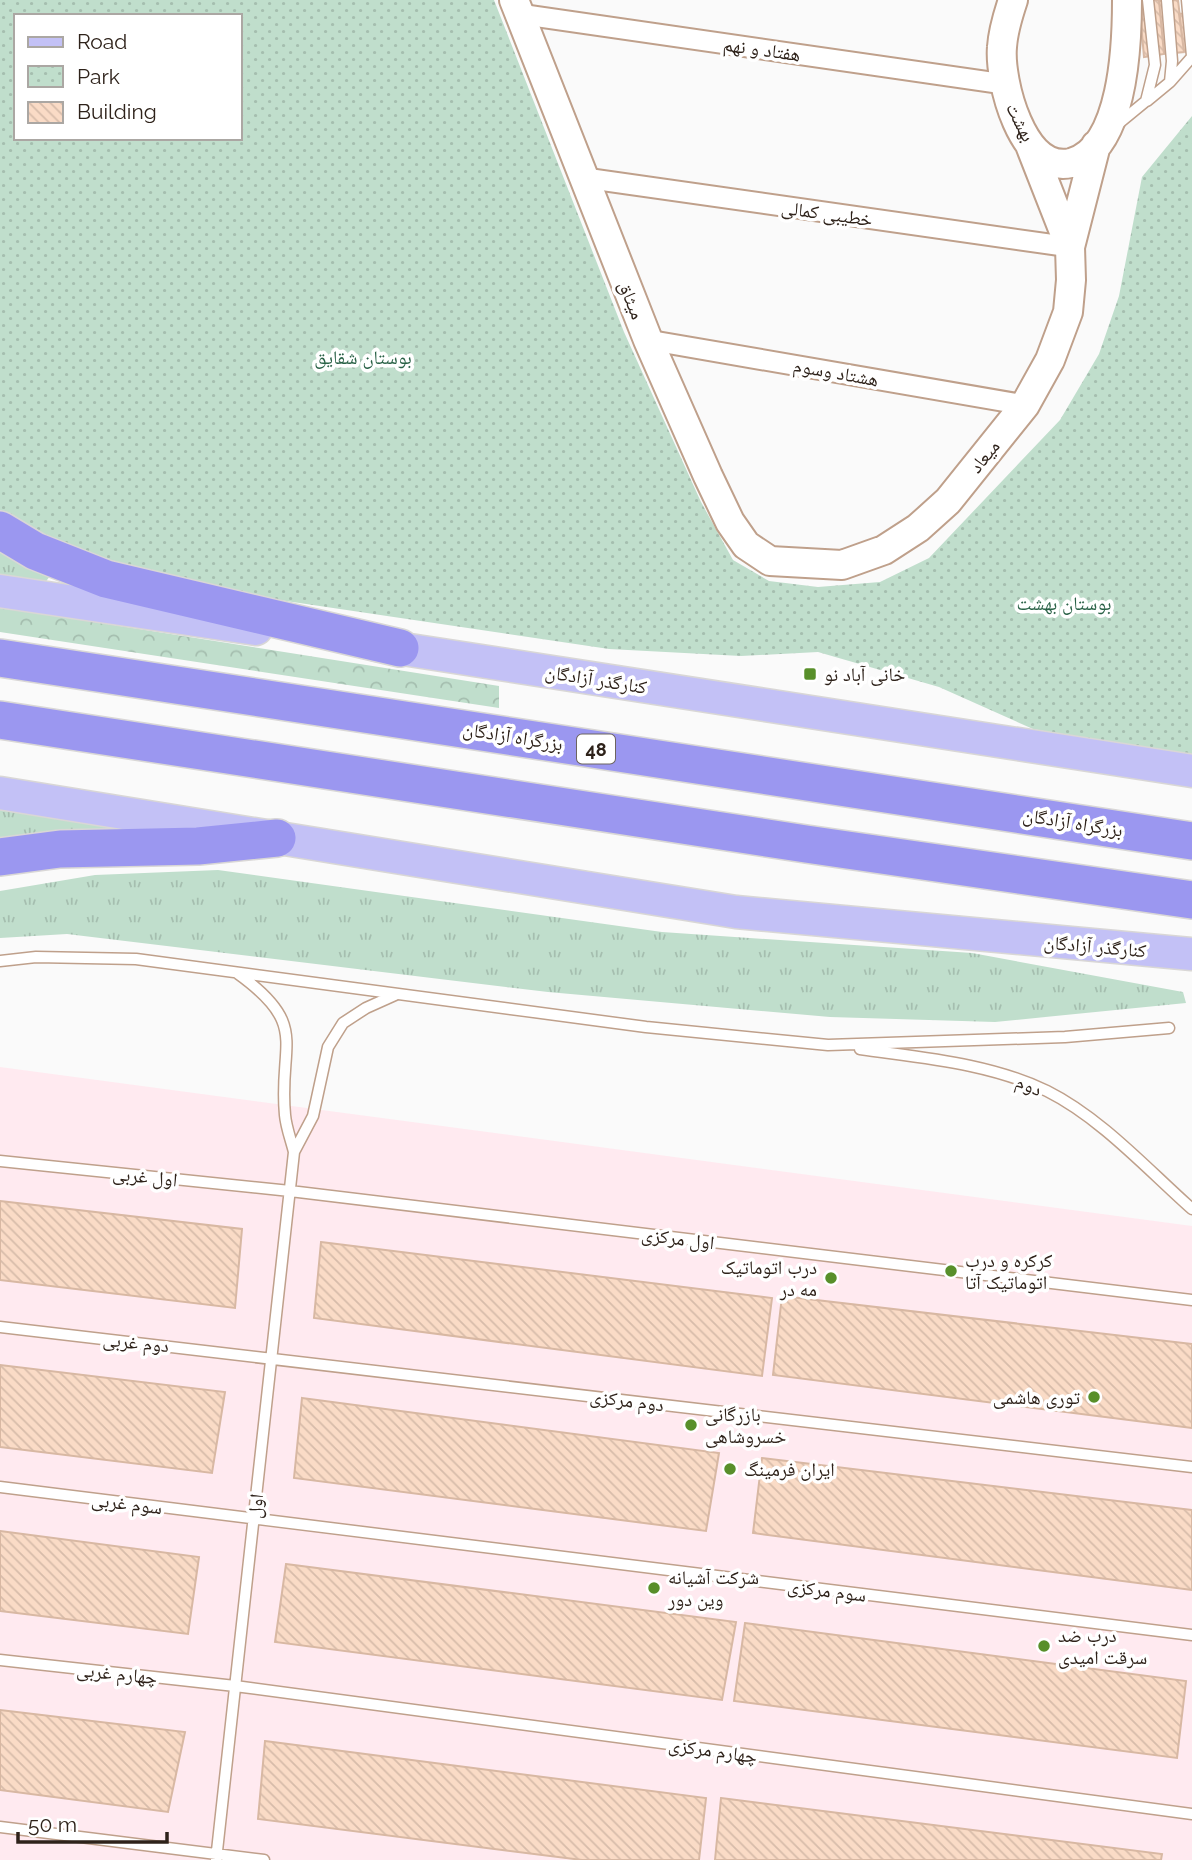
<svg xmlns="http://www.w3.org/2000/svg" width="1192" height="1860" viewBox="0 0 1192 1860" font-family="Raleway,'Noto Naskh Arabic',sans-serif">
	<defs>
		<pattern id="grass-tufts" width="24" height="20" patternUnits="userSpaceOnUse" patternTransform="scale(1.75)"><rect width="24" height="20" fill="#c0decc"/><path d="M3 7l-1-3M5 7V3M7 7l1-3M15 17l-1-3M17 17v-4M19 17l1-3" fill="none" stroke="#a5beaf"/></pattern>
		<pattern id="forest-crowns" width="20" height="18" patternUnits="userSpaceOnUse" patternTransform="scale(1.75)"><rect width="20" height="18" fill="#c0decc"/><path d="M2 6a3 3 0 1 1 6 0M12 15a3 3 0 1 1 6 0" fill="none" stroke="#a5beaf"/></pattern>
		<pattern id="park-dots" width="8" height="8" patternUnits="userSpaceOnUse" patternTransform="scale(1.75)"><rect width="8" height="8" fill="#c0decc"/><path d="M2 2h.1M6 6h.1" fill="none" stroke="#a5beaf" stroke-width="1.8" stroke-linecap="round"/></pattern>
		<pattern id="building-back-hatch" width="6" height="6" patternUnits="userSpaceOnUse" patternTransform="scale(1.75)"><rect width="6" height="6" fill="#fadbc6"/><path d="M-1 5l2 2M0 0l6 6M5-1l2 2" fill="none" stroke="#d7bcaa"/></pattern>
	</defs>
	<rect width="100%" height="100%" fill="#fafafa"/>
	<path fill="#ffeaf0" d="M0,1067L1192,1226V1860H0Z"/>
	<path fill="url(#grass-tufts)" d="M0,546L50,576L44,584L0,577Z
		M0,803L197,834L0,843Z
		M218,870L662,932L972,953L1183,992L1186,1003L995,1022L830,1017L548,992L67,934L0,938V891L95,875Z"/>
	<path fill="url(#forest-crowns)" d="M0,607L499,686V708L0,632Z"/>
	<path fill="url(#park-dots)" fill-rule="evenodd" d="M0,0H494L624,332L701,502L733,560L769,581L818,587L880,582L929,558L1060,420L1099,354L1119,296L1142,177L1192,116V758L1033,729L939,687L818,652L741,656L609,649L205,589L73,550L0,510ZM16,16H240V138H16Z"/>
	<path fill="url(#building-back-hatch)" stroke="#d8b8a3" stroke-width="2" d="M1139,0H1159L1164,54L1144,57Z
		M1178,0L1184,52L1164,54L1159,1Z
		M1192,12V51L1184,52L1179,14Z
		M0,1201L242,1229L235,1308L0,1280Z
		M321,1242L772,1298L762,1376L314,1318Z
		M782,1296L1192,1344V1428L773,1375Z
		M0,1365L225,1392L212,1473L0,1447Z
		M302,1398L719,1453L706,1531L294,1478Z
		M762,1458L1192,1510V1590L753,1533Z
		M0,1531L199,1557L188,1634L0,1611Z
		M286,1564L736,1622L722,1700L275,1642Z
		M745,1623L1186,1681L1177,1758L734,1701Z
		M0,1710L185,1732L168,1812L0,1790Z
		M265,1741L706,1798L699,1860H582L258,1819Z
		M721,1798L1162,1854L1161,1860H715Z"/>
	<g fill="none" stroke-linecap="round" stroke-linejoin="round">
		<g stroke="#bfa08b" stroke-width="13">
			<path id="lane" d="M1187,0L1192,56
				M1170,82L1192,57
				M1147,101L1170,82L1172,61L1167,0
				M1118,124L1146,101L1155,65L1148,0
				M0,961L36,957L136,959L646,1027L828,1045L1065,1037L1169,1028
				M860,1049C923,1058 989,1063 1047,1091C1101,1118 1147,1169 1192,1209
				M294,1152L313,1116L328,1047L343,1023L366,1008L395,995
				M0,1161L290,1191L1192,1300
				M0,1327L1192,1467
				M0,1487L1192,1635
				M0,1660L235,1686L1192,1814
				M0,1827L264,1860
				M216,1860L294,1152C291,1140 286,1127 285,1115C278,1043 311,1026 237,973"/>
		</g>
		<g stroke="#bfa08b" stroke-width="23">
			<path id="street" d="M519,14L1004,84
				M585,178L1070,247
				M648,340L1025,405"/>
		</g>
		<g stroke="#bfa08b" stroke-width="32">
			<path id="secondary" d="M514,0L648,340L708,476L730,522L746,545L770,561L842,565L884,550L918,528L948,501L1025,405L1050,360L1068,312L1071,280L1070,247L1096,145
				M1013,0C1008,15 1003,31 1002,47C999,80 1022,174 1071,163C1124,149 1127,44 1127,0
				M1030,145L1070,247"/>
		</g>
		<g stroke="#d9d7d6" stroke-width="35">
			<path id="primary" d="M0,591L256,629
				M377,645L1192,771
				M0,793L736,912L1192,954"/>
		</g>
		<g stroke="#d9d7d6" stroke-width="40">
			<path id="highway" d="M0,530L35,551L106,579L400,648
				M0,658L1192,841
				M0,720L806,844L1192,900
				M0,857L60,849L198,846L277,838"/>
		</g>
		<use href="#lane" stroke="#fff" stroke-width="10"/>
		<use href="#street" stroke="#fff" stroke-width="19"/>
		<use href="#secondary" stroke="#fff" stroke-width="28"/>
		<use href="#primary" stroke="#c3c1f6" stroke-width="32"/>
		<use href="#highway" stroke="#9b97f0" stroke-width="37"/>
	</g>
	<g fill="#588f2a" stroke="#fff" stroke-width="2.5">
		<rect x="803" y="667" width="14" height="14" rx="3.5"/>
		<circle cx="951" cy="1271" r="7"/>
		<circle cx="831" cy="1278" r="7"/>
		<circle cx="1094" cy="1397" r="7"/>
		<circle cx="691" cy="1425" r="7"/>
		<circle cx="730" cy="1469" r="7"/>
		<circle cx="654" cy="1588" r="7"/>
		<circle cx="1044" cy="1646" r="7"/>
	</g>
	<g text-anchor="middle" dominant-baseline="central" stroke-width="7" stroke-linejoin="round" paint-order="stroke">
		<rect fill="#fff" stroke="#6d645f" stroke-width="2" x="577" y="734.5" width="38" height="29" rx="5"/>
		<g font-size="18" font-weight="bold" fill="#2e221a">
			<text x="596" y="749">48</text>
		</g>
		<g font-size="19" fill="#2e221a" stroke="#fff">
			<text transform="translate(762 49) rotate(8)">هفتاد و نهم</text>
			<text transform="translate(1021 122) rotate(63)">بهشت</text>
			<text transform="translate(827 213) rotate(8)">خطیبی کمالی</text>
			<text transform="translate(632 300) rotate(69)">میثاق</text>
			<text transform="translate(836 372) rotate(10)">هشتاد وسوم</text>
			<text transform="translate(984 456) rotate(-51)">میعاد</text>
			<text transform="translate(596 679) rotate(9)">کنارگذر آزادگان</text>
			<text transform="translate(513 736) rotate(9)">بزرگراه آزادگان</text>
			<text transform="translate(1073 822) rotate(9)">بزرگراه آزادگان</text>
			<text transform="translate(1095 946) rotate(5)">کنارگذر آزادگان</text>
			<text transform="translate(1029 1085) rotate(22)">دوم</text>
			<text transform="translate(145 1176) rotate(6)">اول غربی</text>
			<text transform="translate(678 1238) rotate(7)">اول مرکزی</text>
			<text transform="translate(136 1342) rotate(6)">دوم غربی</text>
			<text transform="translate(627 1400) rotate(7)">دوم مرکزی</text>
			<text transform="translate(127 1503) rotate(7)">سوم غربی</text>
			<text transform="translate(255 1506) rotate(-84)">اول</text>
			<text transform="translate(827 1590) rotate(7)">سوم مرکزی</text>
			<text transform="translate(117 1673) rotate(6)">چهارم غربی</text>
			<text transform="translate(713 1750) rotate(8)">چهارم مرکزی</text>
		</g>
		<g font-size="19" fill="#2a6247" stroke="#fff">
			<text x="363" y="357">بوستان شقایق</text>
			<text x="1064" y="603">بوستان بهشت</text>
		</g>
		<g font-size="19" fill="#2e221a" stroke="#fff" text-anchor="start">
			<text x="824" y="674">خانی آباد نو</text>
			<text x="965" y="1260">کرکره و درب<tspan x="965" dy="22">اتوماتیک آتا</tspan></text>
			<text x="817" y="1267" text-anchor="end">درب اتوماتیک<tspan x="817" dy="22">مه در</tspan></text>
			<text x="1080" y="1397" text-anchor="end">توری هاشمی</text>
			<text x="705" y="1414">بازرگانی<tspan x="705" dy="22">خسروشاهی</tspan></text>
			<text x="744" y="1469">ایران فرمینگ</text>
			<text x="668" y="1577">شرکت آشیانه<tspan x="668" dy="22">وین دور</tspan></text>
			<text x="1058" y="1635">درب ضد<tspan x="1058" dy="22">سرقت امیدی</tspan></text>
		</g>
	</g>
	<rect x="14" y="14" width="228" height="126" fill="#ffffff" stroke="#aba7a3" stroke-width="2"/>
	<rect x="28" y="37" width="35" height="10" fill="#c3c1f6" stroke="#aba7a3" stroke-width="2"/>
	<text x="77" y="49" font-size="21" fill="#2e221a">Road</text>
	<rect x="28" y="66" width="35" height="21" fill="url(#park-dots)" stroke="#aba7a3" stroke-width="2"/>
	<text x="77" y="84" font-size="21" fill="#2e221a">Park</text>
	<rect x="28" y="102" width="35" height="21" fill="url(#building-back-hatch)" stroke="#aba7a3" stroke-width="2"/>
	<text x="77" y="119" font-size="21" fill="#2e221a">Building</text>
	<path d="M18 1832v10h149v-10" fill="none" stroke="#2e221a" stroke-width="3.5"/>
	<text x="28" y="1832" font-size="21" fill="#2e221a" stroke="#ffffff" stroke-width="5" paint-order="stroke">50 m</text>
</svg>
